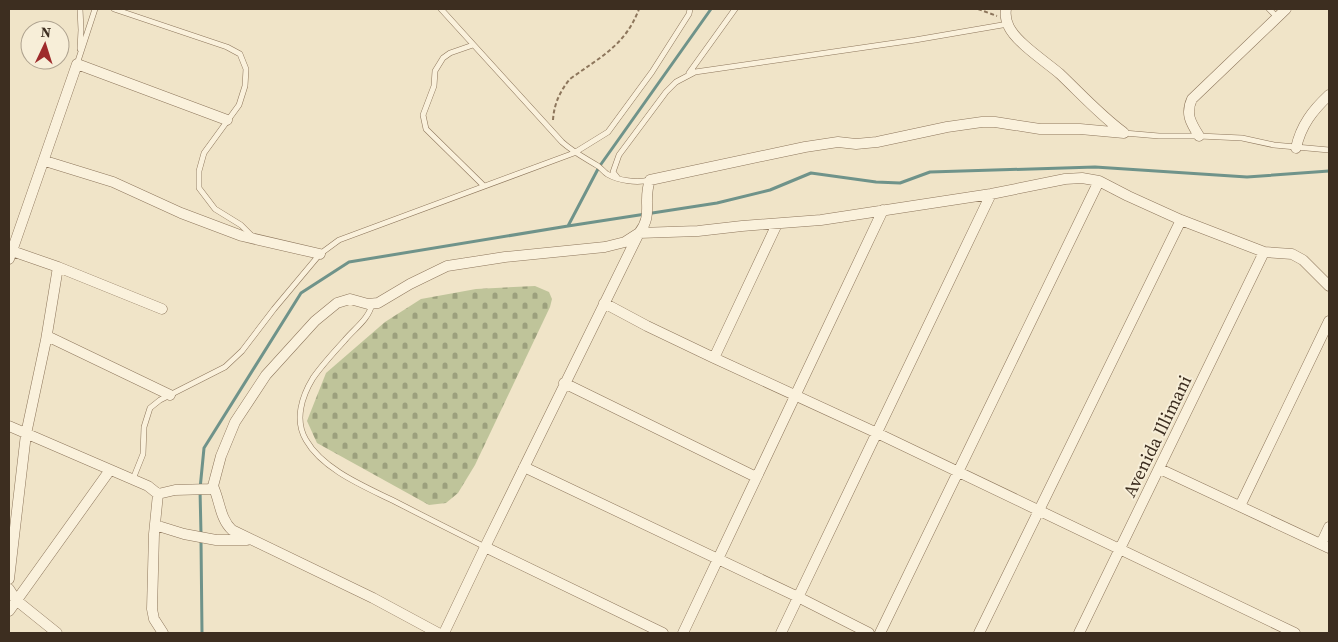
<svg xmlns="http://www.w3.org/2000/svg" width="1338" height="642" viewBox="0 0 1338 642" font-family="'Source Serif 4',serif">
	<defs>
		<pattern id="cemetery-stones" width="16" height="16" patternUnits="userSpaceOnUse" patternTransform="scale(1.25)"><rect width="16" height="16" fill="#bfc49a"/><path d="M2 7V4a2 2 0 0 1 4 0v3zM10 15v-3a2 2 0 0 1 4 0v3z" fill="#9ca07d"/></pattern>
	</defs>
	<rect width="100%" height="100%" fill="#f0e4c8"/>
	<path fill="url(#cemetery-stones)" d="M535,286L549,292L552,299L550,307L475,465L458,493L446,503L429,505L317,443L307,421L326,373L385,322L421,299L476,289Z"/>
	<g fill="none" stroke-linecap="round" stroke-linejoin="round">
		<path stroke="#6f938a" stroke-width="3" d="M568,226L717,203L770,190L811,173L876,182L900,183L930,172L1095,167L1247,177L1329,171
			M201,534L200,489L204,448L301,293L349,262L568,226L599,167L711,9
			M201,540L202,633"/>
		<g stroke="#8d765c" stroke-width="6">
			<path id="lane" d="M80,9L81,30L80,49
				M114,9L227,47L240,54L246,69L245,86L239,105L204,153L199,171V188L215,209L241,225L252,236
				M441,9L562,142C573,152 585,158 598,166C601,168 604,172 607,174C619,181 637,183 650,180
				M1269,9L1277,17
				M473,45L450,53L443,58L435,71L434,86L423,115L426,129L484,186
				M77,64L95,9
				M689,73L735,9
				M1124,133L1159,136H1199L1242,138L1274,145L1329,150
				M617,177L613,172L619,155L666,92L676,82L695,72L915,40L1008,24
				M372,304C369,319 354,329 345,340C334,352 322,365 313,378C302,396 294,420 306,440C323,470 366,487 396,502C425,517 455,532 485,547
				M133,479L143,454L144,427L150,408L160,400L225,367L242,351L274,309L320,254L339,240L574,153L608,132L652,72L689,14L690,9"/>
		</g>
		<g stroke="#8d765c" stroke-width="11">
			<path id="street" d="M1006,9C1005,15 1006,21 1009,27C1017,43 1046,62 1060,74C1081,94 1100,115 1123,132
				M1199,136C1191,123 1185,114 1192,99L1286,9
				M1296,148C1301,125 1313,110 1329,95
				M45,161L113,182L181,213L242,236L320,254
				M9,249L12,251L77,64L227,120
				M9,259L12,251L58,267L46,340L26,434L9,579
				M58,267L162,309
				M604,303L647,326L714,358L877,433L1295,633
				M47,336L170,395
				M714,358L777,224
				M564,383L756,477
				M9,426L148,486L158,494
				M524,467L798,597L869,633
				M1160,469L1329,548
				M213,486C220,501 220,519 232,530L373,598L438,633
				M1240,506L1329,321
				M155,525L184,534L216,540H247
				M1321,544L1329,527
				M485,547L663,633
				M9,589L16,600L57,633
				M9,611L110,470
				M163,633L154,619L152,609L154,534L158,494L175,490L210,489L213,486L221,456L235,422L266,375L315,321L337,303L350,299L368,304L378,303L410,284L447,266L505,257L605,247L625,242L639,233L698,231L742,226L821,220L991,194L1065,179L1082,178L1099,181L1128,196L1181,220L1264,252L1292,254L1303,260L1329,286
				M444,633L485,547L639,233C654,214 642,202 650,180L805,147L838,142L856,144L877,142L947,127L982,122H995L1040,129H1080L1124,133
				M683,633L883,210
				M781,633L991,194
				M880,633L1099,181
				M979,633L1181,220
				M1079,633L1264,252"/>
		</g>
		<path stroke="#8d765c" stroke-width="2" stroke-dasharray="4 2.5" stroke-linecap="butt" d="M978,9L997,16
			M553,120C554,104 560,91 570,79C600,57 625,46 639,9"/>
		<use href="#lane" stroke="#faf1dc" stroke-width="5"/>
		<use href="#street" stroke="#faf1dc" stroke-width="10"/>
	</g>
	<g text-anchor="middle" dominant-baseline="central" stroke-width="4" stroke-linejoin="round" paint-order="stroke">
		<g font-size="18" fill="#3d2e20" stroke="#f7eed8">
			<text transform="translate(1157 436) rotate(-64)">Avenida Illimani</text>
		</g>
	</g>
	<rect width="1338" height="642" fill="none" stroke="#3d2e20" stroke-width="20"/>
	<g transform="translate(45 45) rotate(4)"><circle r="24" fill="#f7eed8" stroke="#ada18e"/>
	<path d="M0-4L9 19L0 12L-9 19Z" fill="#9e2a2b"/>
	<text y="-8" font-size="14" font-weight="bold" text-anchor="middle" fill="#3d2e20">N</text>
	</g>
</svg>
